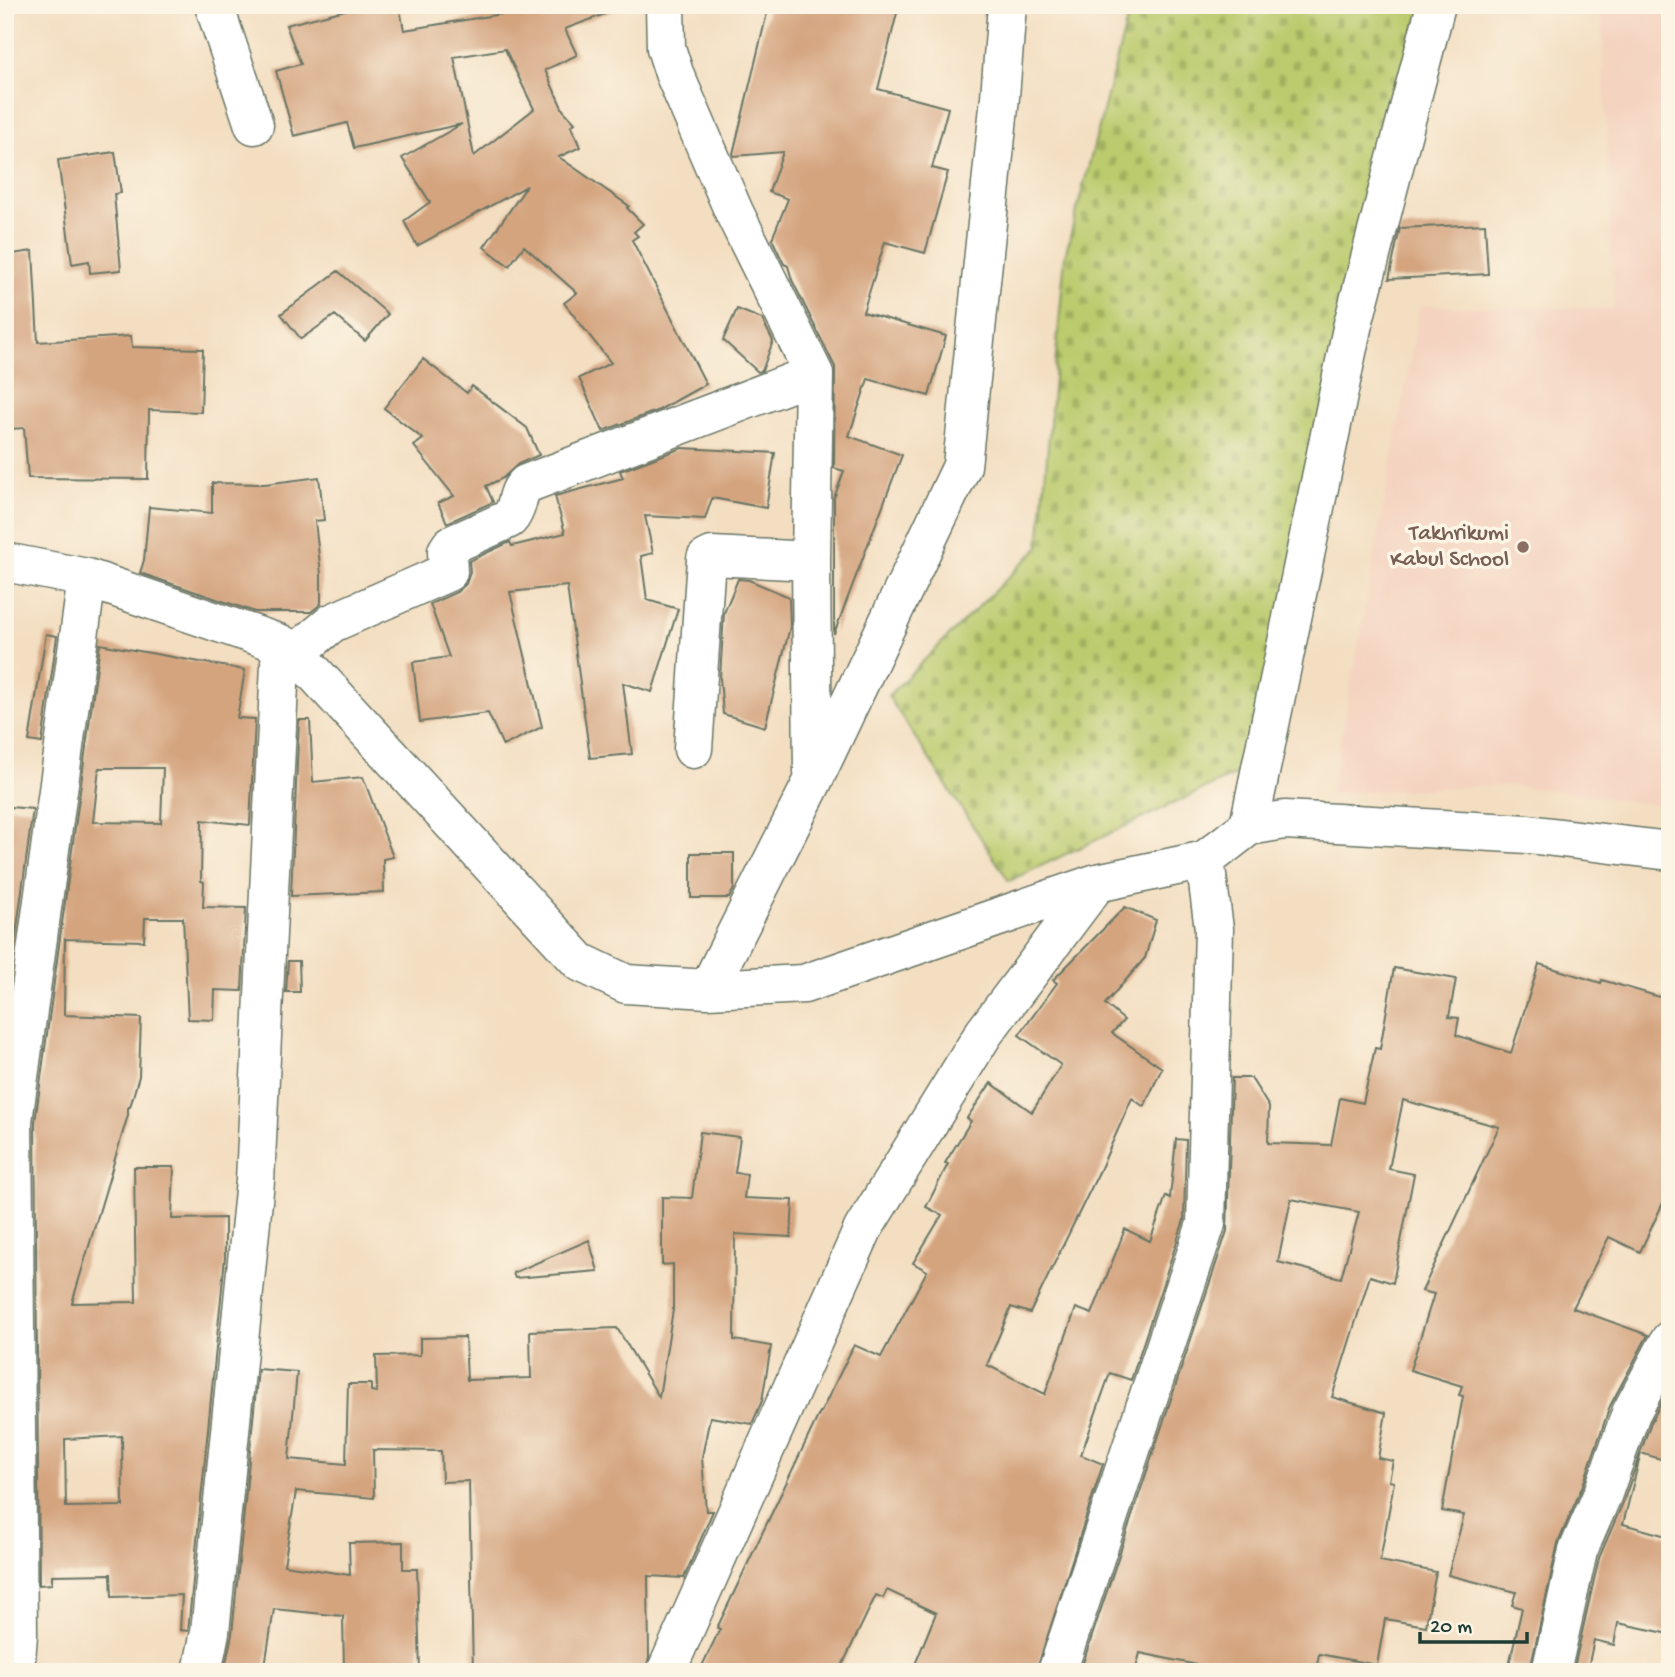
<svg xmlns="http://www.w3.org/2000/svg" width="1675" height="1677" viewBox="0 0 1675 1677" font-family="'Gochi Hand',sans-serif">
	<defs>
		<pattern id="cemetery-stones" width="16" height="16" patternUnits="userSpaceOnUse" patternTransform="scale(1.75)"><rect width="16" height="16" fill="#bbcb6d"/><path d="M2 7V4a2 2 0 0 1 4 0v3zM10 15v-3a2 2 0 0 1 4 0v3z" fill="#a0af5f"/></pattern>
	</defs>
	<rect width="100%" height="100%" fill="#fcf5e5"/>
	<filter id="ink" filterUnits="userSpaceOnUse"><feTurbulence type="fractalNoise" baseFrequency=".0143" numOctaves="2"/><feDisplacementMap in="SourceGraphic" scale="14" xChannelSelector="R" yChannelSelector="G"/><feConvolveMatrix kernelMatrix="1 2 1 2 8 2 1 2 1" color-interpolation-filters="sRGB"/></filter>
	<filter id="wash" filterUnits="userSpaceOnUse"><feTurbulence type="fractalNoise" baseFrequency=".00686" numOctaves="4" result="noise"/><feDisplacementMap in="SourceGraphic" scale="28" xChannelSelector="R" yChannelSelector="G"/><feGaussianBlur stdDeviation="1.57" result="paint"/><feColorMatrix in="noise" values="0 0 0 0 0 0 0 0 0 0 0 0 0 0 0 0 0 1.4 0 .05"/><feComposite in="paint" operator="in"/></filter>
	<g filter="url(#wash)">
		<rect width="100%" height="100%" fill="#f3dec1"/>
		<path fill="#f4d3c0" d="M1601,5H1670V807L1512,785L1331,793L1420,306L1614,309Z"/>
		<path fill="url(#cemetery-stones)" stroke="#6d8450" stroke-width="2" d="M1131,5H1429L1253,766L1009,881L888,696L1039,547L1065,256Z"/>
		<g id="blocks">
			<path fill="#d4a47f" fill-rule="evenodd" d="M365,5H399L404,30L519,11L517,5H620L621,8L565,29L577,55L545,70L563,110L575,123L571,126L580,147L559,157L629,206L627,208L643,224L634,232L638,236L632,240L706,384L659,410L603,431L579,378L611,363L564,303L577,293L524,246L509,266L484,247L527,186L417,246L404,221L430,202L402,158L462,124L354,148L347,123L294,136L276,71L301,64L286,25ZM505,49L534,109L474,156L454,57Z
				M769,5H899L878,89L948,108L932,168L948,172L925,253L885,242L863,312L946,336L929,396L868,379L849,436L902,455L834,634V498L844,471L834,468L835,367L792,280L788,266L784,264L772,239L788,199L769,192L783,152L734,156L733,154Z
				M115,152L121,193L114,194L121,270L90,273L89,261L72,264L58,160Z
				M1485,224L1488,274L1389,279L1400,228Z
				M33,251L38,342L131,336L132,347L203,349L201,412L149,410L148,479L28,478L24,428L11,429L8,393H10L5,311V255Z
				M338,271L388,314L365,341L335,315L301,339L281,314Z
				M737,309L762,319L773,341L762,371L758,372L723,340Z
				M423,359L467,393L472,386L527,428L539,455L518,464L503,478L486,486L493,502L447,523L438,503L454,496L414,446L423,439L384,408Z
				M682,448L775,453L766,508L712,498L705,519L645,516L653,553L641,556L647,600L678,609L652,692L623,683L632,754L590,758L567,586L510,592L542,727L503,746L488,713L420,722L413,662L449,657L430,604L457,592L466,584L470,572L469,561L510,542L512,546L565,533L555,496L623,478L620,471Z
				M319,477L324,520L315,521L321,574V604L311,612H255L140,573L144,560L149,507L212,513V483L265,484Z
				M738,579L749,580L789,597L790,627L765,727L723,714L720,678L724,613Z
				M46,634L57,636L42,743L29,741Z
				M100,644L245,670L237,718L255,719L250,825L202,820L201,881L204,882L203,907L246,908L242,991L215,990L214,1020L188,1019L183,918H145L144,941L65,939L64,1015L141,1018L139,1076L130,1107H128V1115L72,1303L136,1302L134,1167H174L172,1219L225,1218V1257L188,1631L180,1630L182,1595L112,1597L111,1574L52,1575V1584L39,1585L35,1122ZM99,768H163L161,823L93,822ZM122,1436L123,1506L66,1507L65,1439Z
				M299,720H310L313,782L363,777L393,857L383,859L384,892L291,896Z
				M10,807L33,809L12,964L5,963L6,845Z
				M691,853H734V889L729,898H691Z
				M1125,907L1156,920L1145,958L1105,1004L1124,1020L1112,1033L1162,1068L1144,1107L1132,1098L1101,1168L1030,1313L1011,1307L987,1365L1045,1394L1076,1308L1092,1314L1125,1229L1150,1241L1166,1196L1170,1198L1176,1139L1186,1140L1184,1220L1131,1380L1110,1373L1081,1455L1103,1464L1036,1672H912L936,1613L887,1590L883,1598L876,1595L839,1672H699L720,1629L717,1628L820,1412H821L854,1345L881,1357L927,1271L913,1263L942,1215L926,1207L948,1164L945,1163L971,1121L967,1118L991,1083L1032,1112L1061,1065L1019,1035L1057,983L1053,980Z
				M288,961H299L300,992H286Z
				M1539,964L1601,983L1602,980L1670,1000V1188L1640,1252L1609,1237L1573,1308L1648,1335L1610,1406L1583,1485L1558,1543L1530,1670L1509,1665L1522,1608L1512,1605L1516,1592L1448,1575L1464,1515L1442,1511L1463,1396L1459,1395L1462,1386L1410,1370L1434,1294L1422,1291L1499,1127L1403,1100L1389,1169L1414,1174L1393,1283L1370,1276L1332,1397L1386,1413L1378,1458L1393,1461L1389,1481L1394,1482L1380,1561L1436,1572L1426,1626L1385,1619L1377,1665L1319,1654L1316,1672H1230L1140,1653L1135,1672H1080L1227,1231L1232,1078H1251L1269,1107L1268,1143L1331,1145L1340,1098L1363,1103L1375,1048L1380,1049L1394,968L1456,979L1449,1017L1459,1018L1456,1035L1511,1053ZM1291,1199L1359,1212L1341,1278L1278,1262Z
				M700,1132L740,1137L735,1173L747,1174L744,1198L793,1200L791,1237L735,1234L734,1340L771,1346L762,1401L752,1424L710,1417L702,1457L706,1511H713L684,1578L648,1576L649,1657L645,1672H473L469,1481L442,1482L441,1451L373,1450L374,1498L296,1491L284,1565L350,1575L349,1543L403,1542V1569H417L420,1672H344L343,1616L274,1609L264,1672H224L232,1634L258,1369L297,1372L289,1459L346,1464L348,1384H371V1391L377,1392L376,1356L420,1355V1338L465,1337L467,1380L531,1378L530,1331L617,1328L659,1397L673,1310V1264L662,1265V1197L692,1198Z
				M589,1240L598,1271L515,1278L513,1273Z
				M1670,1387V1462L1641,1453L1623,1524L1670,1537V1634L1618,1623L1614,1645L1594,1640L1587,1672H1573L1599,1558L1624,1500L1651,1422Z"/>
		</g>
	</g>
	<g filter="url(#ink)">
		<use href="#blocks" fill-opacity="0" stroke="#697565" stroke-width="2"/>
		<g fill="none" stroke-linecap="round" stroke-linejoin="round">
			<g stroke="#697565" stroke-width="41">
				<path id="minor" d="M214,5L254,125
					M665,5L666,48L674,73L734,212L814,374L811,561L813,772
					M5,562L87,578L281,644L296,653L580,962L626,984L708,989L804,984L1097,883L1205,860L1249,826L1285,820L1528,834L1670,851
					M296,653L332,623L448,572L447,551L451,545L509,519C520,507 515,494 526,484L814,374
					M693,749L706,559L712,556L811,561
					M1249,826L1352,328L1436,5
					M708,989L813,781L962,466L1000,97L1007,5
					M15,1672L18,1635L13,1121L87,578
					M202,1672L210,1632L255,1181L281,644
					M666,1672L863,1229L984,1033L1097,883
					M1057,1672L1206,1224L1214,929L1205,860
					M1551,1672L1578,1551L1603,1493L1631,1413L1670,1340"/>
			</g>
			<use href="#minor" stroke="#fff" stroke-width="38"/>
		</g>
	</g>
	<circle fill="#8d6e63" stroke="#fcf5e5" stroke-width="2.5" cx="1523" cy="547" r="7"/>
	<g text-anchor="middle" dominant-baseline="central" stroke-width="7" stroke-linejoin="round" paint-order="stroke">
		<g font-size="23" fill="#785e54" stroke="#fcf5e5" text-anchor="end">
			<text x="1509" y="534">Takhrikumi<tspan x="1509" dy="26">Kabul School</tspan></text>
		</g>
	</g>
	<rect width="1675" height="1677" fill="none" stroke="#fcf5e5" stroke-width="28"/>
	<path d="M1420 1632v10h107v-10" fill="none" stroke="#1f3d34" stroke-width="3.5"/>
	<text x="1430" y="1632" font-size="21" fill="#1f3d34" stroke="#fcf5e5" stroke-width="5" paint-order="stroke">20 m</text>
</svg>
